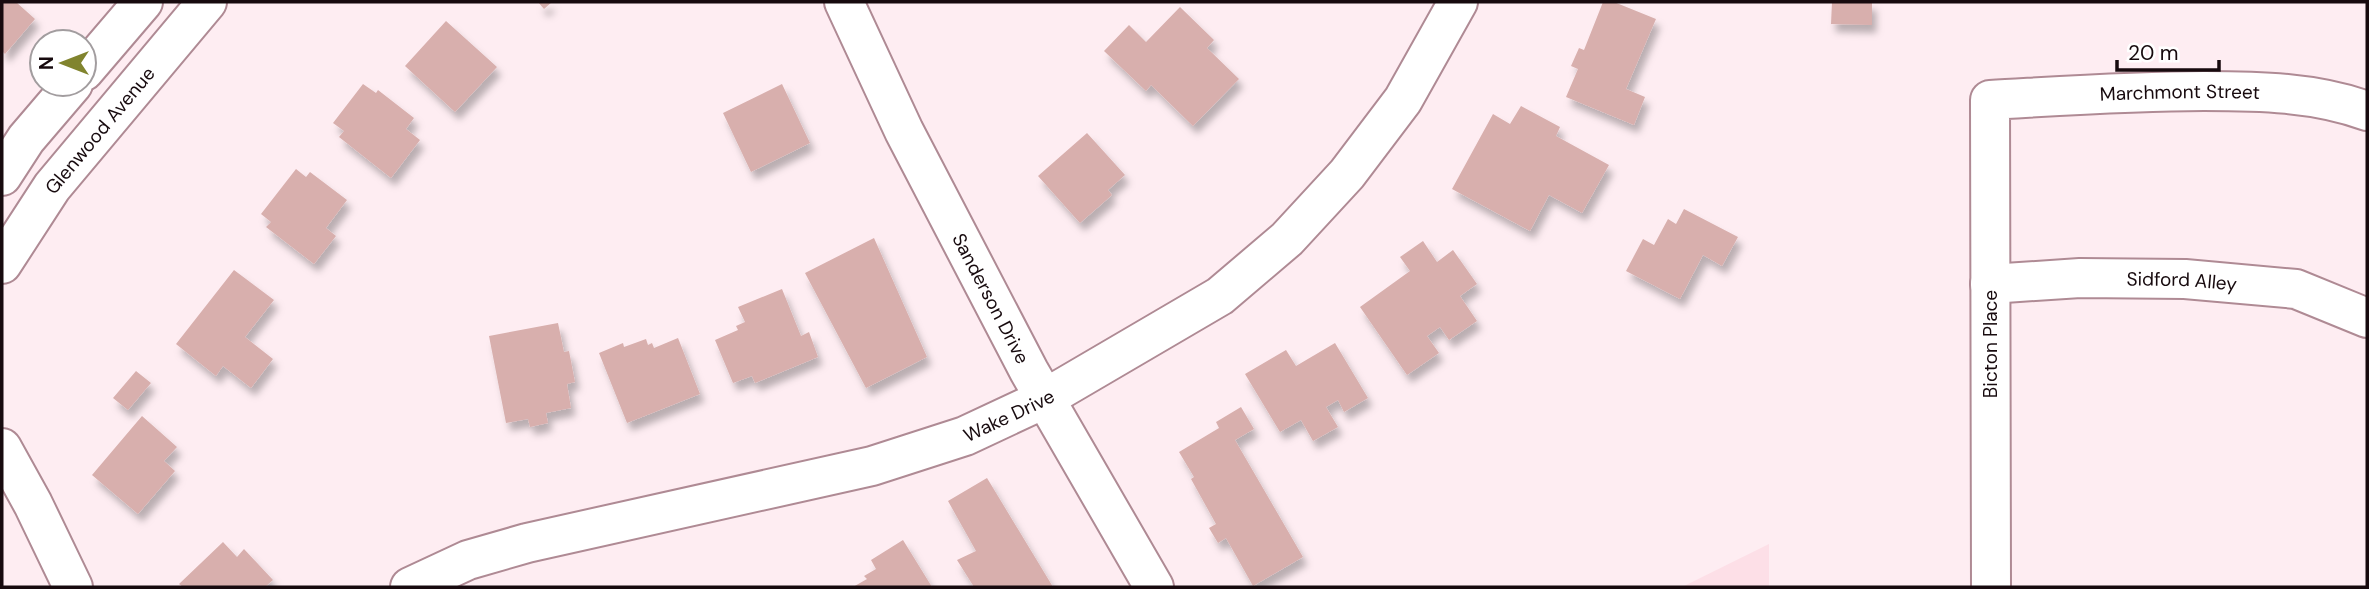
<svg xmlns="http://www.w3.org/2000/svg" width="2369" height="589" viewBox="0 0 2369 589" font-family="'DM Sans',sans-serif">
	<defs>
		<filter id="shadow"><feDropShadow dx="4.5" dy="8" stdDeviation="3.5" flood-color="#0004"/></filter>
	</defs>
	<rect width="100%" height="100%" fill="#feedf2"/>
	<path fill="#fddfe7" d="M1769,544V587H1682Z"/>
	<path fill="#d8afad" filter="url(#shadow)" d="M2,2H16L35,19L5,54L2,51Z
		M538,2H552L544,9Z
		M1603,2H1614L1656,19L1626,89L1645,97L1634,125L1566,97L1578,69L1571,66L1579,48L1584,50Z
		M1832,2H1872V25L1831,24Z
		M1180,7L1214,40L1207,48L1239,79L1193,126L1151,85L1146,91L1104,51L1129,25L1146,42Z
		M446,21L497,67L455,112L405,66Z
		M363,84L376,93L378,90L414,118L406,129L420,140L391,178L339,137L344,131L333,123Z
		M782,84L810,143L751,172L723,113Z
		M1521,106L1560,127L1556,136L1609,165L1582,213L1549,195L1530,231L1452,189L1493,114L1510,124Z
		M1087,133L1125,175L1108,190L1112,195L1080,223L1038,176Z
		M296,169L306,177L310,172L347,200L326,228L336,236L314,264L266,227L271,222L261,214Z
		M1684,209L1738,237L1722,266L1703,255L1680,299L1626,271L1643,239L1654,245L1668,219L1676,224Z
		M874,238L927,357L866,388L805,273Z
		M1423,241L1437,262L1453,250L1477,284L1460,296L1477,321L1449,340L1440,327L1427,336L1439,353L1407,375L1360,307L1410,271L1400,257Z
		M234,270L274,300L245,337L273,359L251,388L223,366L216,376L176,344Z
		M782,289L801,336L809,332L818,357L755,383L752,376L733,383L715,340L738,330L736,326L745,322L738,307Z
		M558,323L564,352L569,351L575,382L567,384L571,408L546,413L548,423L530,427L528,419L506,423L489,336Z
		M678,338L700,394L627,423L599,353L623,343L624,347L646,339L648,345L652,343L654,348Z
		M1335,343L1368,398L1344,412L1338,400L1326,407L1338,427L1313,441L1301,420L1280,432L1245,374L1286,350L1296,366Z
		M136,371L151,383L128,410L113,398Z
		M1241,407L1254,429L1235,440L1303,557L1253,586L1226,538L1218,543L1209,528L1216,524L1191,479L1194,477L1179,452L1219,428L1216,422Z
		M142,416L177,447L164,461L175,471L138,514L92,475Z
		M987,478L1053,587H974L957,560L976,551L948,501Z
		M903,540L932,587H853L867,579L864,576L876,569L871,560Z
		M223,542L237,557L244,549L273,580L265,587H183L179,584Z"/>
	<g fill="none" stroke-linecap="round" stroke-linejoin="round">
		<g stroke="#af8a94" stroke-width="42">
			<g id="minor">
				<path id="s1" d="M844,2L904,131L1029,371L1154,587"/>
				<path id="s2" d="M1990,284L2080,278L2185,279L2296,289L2367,318"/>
				<path d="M2,448L33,504L73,587"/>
				<path id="s3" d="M410,587L468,560L527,543L872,466L965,436L1044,399L1220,296L1287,239L1347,174L1403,100L1458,2"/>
				<path id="s4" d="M1991,587L1990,100C2062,96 2132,91 2204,91C2258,91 2316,92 2367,111"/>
			</g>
		</g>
		<g stroke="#af8a94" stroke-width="42">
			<g id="major">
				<path d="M84,71L143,2"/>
				<path d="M2,176L26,139L73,84"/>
				<path id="s5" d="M2,264L52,187L207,2"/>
			</g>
		</g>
		<use href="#minor" stroke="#fff" stroke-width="38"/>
		<use href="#major" stroke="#fff" stroke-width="38"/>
	</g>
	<g text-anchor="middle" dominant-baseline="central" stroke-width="5" stroke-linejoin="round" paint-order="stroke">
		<g font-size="19" fill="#170a0e" stroke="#fff">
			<text stroke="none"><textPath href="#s4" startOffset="677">Marchmont Street</textPath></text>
			<text stroke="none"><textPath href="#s5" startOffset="166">Glenwood Avenue</textPath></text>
			<text stroke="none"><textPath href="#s2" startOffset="192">Sidford Alley</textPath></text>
			<text stroke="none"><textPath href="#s1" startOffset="331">Sanderson Drive</textPath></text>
			<text transform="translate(1990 344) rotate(-90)">Bicton Place</text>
			<text stroke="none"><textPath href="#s3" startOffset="625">Wake Drive</textPath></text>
		</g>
	</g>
	<rect width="2369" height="589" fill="none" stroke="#170a0e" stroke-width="7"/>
	<g transform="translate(63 63) rotate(270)"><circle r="33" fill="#ffffff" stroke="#a29d9f" stroke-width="2"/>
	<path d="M0-5L12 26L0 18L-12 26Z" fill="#81842e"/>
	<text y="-10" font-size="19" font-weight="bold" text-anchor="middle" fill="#170a0e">N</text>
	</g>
	<path d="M2117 60v10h102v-10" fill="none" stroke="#170a0e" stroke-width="3.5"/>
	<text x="2128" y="60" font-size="21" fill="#170a0e" stroke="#ffffff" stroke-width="5" paint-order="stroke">20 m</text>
</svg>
